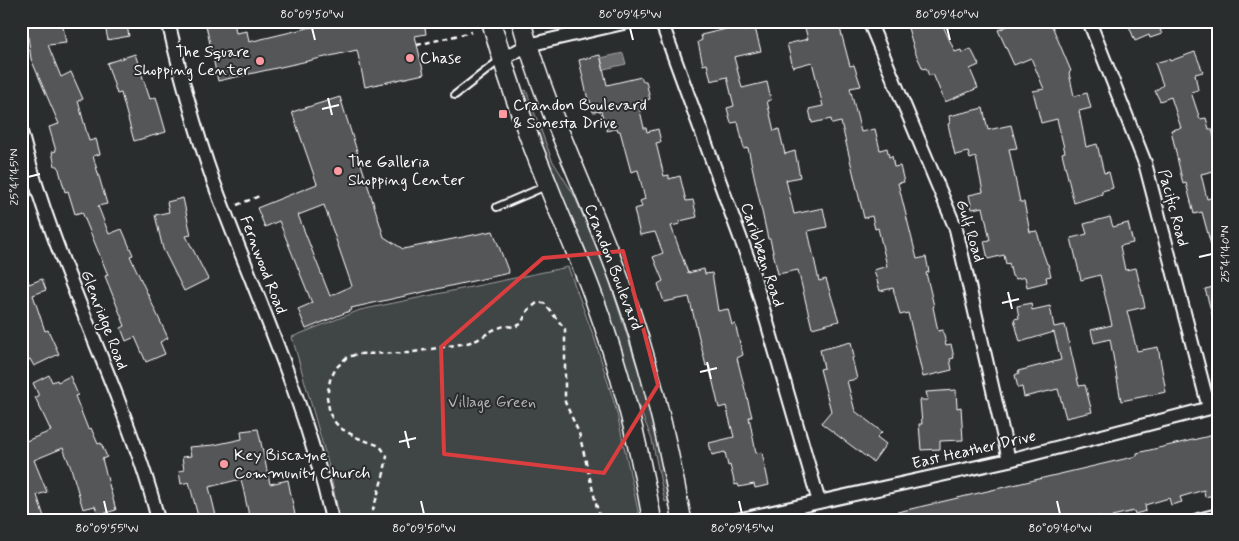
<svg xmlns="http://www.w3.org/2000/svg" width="1239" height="541" viewBox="0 0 1239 541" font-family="Mynerve,sans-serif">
	<rect width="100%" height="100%" fill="#2a2d2e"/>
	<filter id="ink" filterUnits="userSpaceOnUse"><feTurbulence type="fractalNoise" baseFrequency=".02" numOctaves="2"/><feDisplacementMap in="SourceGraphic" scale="10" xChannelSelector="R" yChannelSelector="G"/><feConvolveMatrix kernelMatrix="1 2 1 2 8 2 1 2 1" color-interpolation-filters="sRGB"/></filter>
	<g filter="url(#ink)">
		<path fill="#414445" stroke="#a0a2a2" d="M526,90L552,160L574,195L605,267L643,385L654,424L670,500L665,502L652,440L635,396L608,310L538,135L522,92Z
			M568,267L595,340L616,409L640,520H340L328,463L292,337L360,310Z"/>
		<path fill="#6a6c6d" stroke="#a6a7a7" d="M623,53L626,64L604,69L601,58Z"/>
		<path fill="#555758" stroke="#fff" fill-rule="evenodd" d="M26,21H62L66,43L48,45L61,77L71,72L83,99L78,101L89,141L96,139L100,154L93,156L107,204L98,206L109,234L122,229L133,255L130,256L168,338L160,342L165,354L146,362L135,337L126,341L121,328L125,326L105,276L108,275L82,212L75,214L68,191L65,192L58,166H55L52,152L56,151L49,127L59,124L31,59Z
			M104,21H126L129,36L108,40Z
			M205,21H234L236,33L247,31L249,42L337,21H424L426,34L415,36L424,74L365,87L357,50L218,81Z
			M803,21H838L850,66L854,65L861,86L850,88L861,132L875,129L880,150L887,148L889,157L892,156L894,167L900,166L904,182L898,183L917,259L926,257L929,272L926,273L934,306L933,307L938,331L943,330L946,345L951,344L954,358L950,359L952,370L923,377L908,313L900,315L893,288L880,291L874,270L887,266L878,228L875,229L872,216L864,218L841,122L832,124L831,119L812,123L809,109L823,106L812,62L793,67L787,44L808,39Z
			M906,21H941L955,52L961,50L962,53L971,49L979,65L970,69L978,88L945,102L933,74L929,76L926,68L923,69L915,52Z
			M1028,21H1050L1071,71L1069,73L1074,96L1087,93L1091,108L1079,111L1086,147L1097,144L1104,173L1109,172L1113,188L1102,191V194L1074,203L1062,153L1065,152L1057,119L1041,123L1033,91L1044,89L1031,58L1014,65L998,30L1017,22L1018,26Z
			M1127,21H1181V22L1160,30L1162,34L1150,38L1149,35L1135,41Z
			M743,25L744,31L755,28L761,51L734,57L742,88L767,82L771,100L767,101L774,131L779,129L785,154L795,151L800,177L786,180L794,214L823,208L827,227L808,231L819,281L826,279L839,321L812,328L798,270L778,274L770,239H768L748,148L744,149L738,122L731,123L727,108L734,106L727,77L711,81L707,64L703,65L698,42L702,40L701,35Z
			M1195,52L1203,72L1195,74L1198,90L1191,92L1200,119L1206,118L1209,129H1212L1218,154V170L1201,174L1207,199L1218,196V255L1214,256L1202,212L1194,214L1186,183L1183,184L1171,130L1181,128L1171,97L1160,101L1155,91L1163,85L1155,63L1169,59L1170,61Z
			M135,54L150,99L156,97L166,132L134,141L121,93L117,94L107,63Z
			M600,55L607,85L641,77L643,81H646L650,99L638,102L644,128H646L647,132L658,129L661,142L656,143L664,176L669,175V179L680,176L686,201L693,200L697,217L680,221V224L671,226L688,273L704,269L705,274L712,273L718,311L728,309L732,325L735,324L743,355L737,358L752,417H749L756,453L762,452L769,485L755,488L754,484L739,487L738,484L735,485L730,465L728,466L725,452L712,455L709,443L734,437L726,406L719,408L709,365L706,366L689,297L664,302L658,284L663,281L653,257L663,253L655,232L640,235L634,209L642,207L640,201L645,199L638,170L631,172L620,131H618L617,128L607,131L601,111L593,112L590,100H588L579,60Z
			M340,97L384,237L403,249L493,231L509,273L351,308L352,310L306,329L298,309L312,303L279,221L265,227L257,208L317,184L292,112ZM324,205L352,286L330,296L298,215Z
			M983,108L988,130L1011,125L1017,148L1009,149L1020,202H1024L1030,232L1037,231L1042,250L1047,264H1048L1051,276L1046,277L1047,282L1027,287L1025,277L1016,279L1012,276L1009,263L1006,264L1004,255L988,259L984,241L990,240L983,207L972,209L969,195L983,192L976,157L970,159L968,152L955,155L948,124L950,123L949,116Z
			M183,198L191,235L186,236L208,279L184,291L163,249L155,215L169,212L167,202Z
			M1110,217L1113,227L1128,223L1133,243L1120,246L1125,270L1136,268L1145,307L1127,311L1137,351L1158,347L1166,392L1121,401L1110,339L1094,343L1091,330L1112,325L1100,275L1081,280L1071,238L1087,234L1084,224Z
			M23,266L29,284L42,279L46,290L33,295L45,331L48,330L59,354L34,366L30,359L27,361L21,348V267Z
			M1218,286V320L1214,321L1205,289Z
			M1031,303L1032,310L1050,306L1054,327L1065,325L1079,386L1085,385L1092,412L1066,418L1058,389L1024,397L1022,387L1018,388L1015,375L1019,373L1018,371L1061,360L1054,332L1020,342L1014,319L1019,318L1017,306Z
			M851,342L854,357L852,358L857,379L847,381L855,411L882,432L877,437L886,444L873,462L821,423L831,411L820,369L824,368L820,350Z
			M49,375L52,382L57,380L58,382L70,376L78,395L75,396L88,429L91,428L98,444L101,443L107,457L102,459L116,510L98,515L95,506L83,509L71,468L63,448L34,460L47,492L37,495L45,520H21V430L26,441L51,431L35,397L39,396L33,383Z
			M956,390L957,408L961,407L963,440L940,441V449L921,450L919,424H922L920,400H928L926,392Z
			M258,429L270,484L288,480L295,515L273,520H250L241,479L209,487L217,520H199L189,482L181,484L179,471L184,470L182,457L191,456L189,447L214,445L242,439L241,431Z
			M1218,434V494L1205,497L1204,490L1180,497L1182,502L1171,505L1169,498L1145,505L1146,511L1135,514L1134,511L1112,516L1113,520H1101L1100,516L1085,520H886L885,515L1137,456V453Z"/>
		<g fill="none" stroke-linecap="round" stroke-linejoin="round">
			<g stroke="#fff" stroke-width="10">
				<path id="lane" d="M455,95L501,59
					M497,207L546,186"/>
			</g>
			<g stroke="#fff" stroke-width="16">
				<path id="street" d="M168,21C182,81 198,142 220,199C260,305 308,409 332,520
					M661,21L751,267L819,502
					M869,21L956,229L1009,460
					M1089,21L1145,163L1209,408
					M502,59L528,45L632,21
					M21,132C44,223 83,310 117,397C132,437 148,478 158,520
					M737,520L1009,460L1218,406
					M1198,520L1218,515"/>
			</g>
			<g stroke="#fff" stroke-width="21">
				<path id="secondary" d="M491,21C507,77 526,132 548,185C563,224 581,261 595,301C621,372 639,445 652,520
					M521,21C547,114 591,200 623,289C650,364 668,442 682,520"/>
			</g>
			<path stroke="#fff" stroke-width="2.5" stroke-dasharray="5 4" stroke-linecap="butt" d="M417,45L472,32
				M237,205L262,195
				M370,520L384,473L387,456L380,446L358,438L340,428L334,421L330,414L327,397L330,380L336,368L346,358L357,354L408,353L467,343L477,340L493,330L504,326L514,327L521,324L528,310L537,303H544L565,329V402L579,433L600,520
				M631,520L637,519"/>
			<use href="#lane" stroke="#2a2d2e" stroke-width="6"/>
			<use href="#street" stroke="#2a2d2e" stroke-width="12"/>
			<use href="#secondary" stroke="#2a2d2e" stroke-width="18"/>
		</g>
	</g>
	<path fill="none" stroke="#da3e3e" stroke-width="4" stroke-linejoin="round" d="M623,251L658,385L604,473L444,454L441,347L543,258Z"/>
	<path fill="none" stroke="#fff" stroke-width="2" d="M312,28L315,40M630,28L633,40M947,28L950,40M328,98L332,115M322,109L339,105M28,177L40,174M1199,257L1212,254M1008,292L1012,309M1002,303L1019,299M707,362L711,379M700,372L717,368M405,431L409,448M399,442L416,438M104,501L107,514M421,501L424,514M739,501L742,514M1057,501L1060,514"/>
	<g fill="#ff9aa2" stroke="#2a2d2e" stroke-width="2">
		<circle cx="410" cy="58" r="5"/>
		<circle cx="260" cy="61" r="5"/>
		<rect x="498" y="109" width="10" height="10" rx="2.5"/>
		<circle cx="338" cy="171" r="5"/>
		<circle cx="224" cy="464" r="5"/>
	</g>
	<g text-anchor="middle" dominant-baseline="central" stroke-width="4" stroke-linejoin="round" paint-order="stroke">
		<g font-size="16" fill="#fff" stroke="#2a2d2e" text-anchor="start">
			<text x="250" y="52" text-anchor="end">The Square<tspan x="250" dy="18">Shopping Center</tspan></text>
			<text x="420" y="58">Chase</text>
			<text x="513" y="105">Crandon Boulevard<tspan x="513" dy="18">&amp; Sonesta Drive</tspan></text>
			<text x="348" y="162">The Galleria<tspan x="348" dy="18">Shopping Center</tspan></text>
			<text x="234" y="455">Key Biscayne<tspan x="234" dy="18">Community Church</tspan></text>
		</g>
		<g font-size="16" fill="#fff" stroke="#2a2d2e">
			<text transform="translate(1173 208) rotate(75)">Pacific Road</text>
			<text transform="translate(970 231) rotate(73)">Gulf Road</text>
			<text transform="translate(762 255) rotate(72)">Caribbean Road</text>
			<text transform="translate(263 265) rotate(69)">Fernwood Road</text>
			<text transform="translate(613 267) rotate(69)">Crandon Boulevard</text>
			<text transform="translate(104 320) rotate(69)">Glenridge Road</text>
			<text transform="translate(974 450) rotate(-13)">East Heather Drive</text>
		</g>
		<g font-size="16" fill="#b3b4b5" stroke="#2a2d2e">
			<text x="492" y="402">Village Green</text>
		</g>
	</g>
	<rect width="1239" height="541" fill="none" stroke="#2a2d2e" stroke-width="55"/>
	<rect x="28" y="28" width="1184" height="486" fill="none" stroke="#fff" stroke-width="2"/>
	<g font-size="12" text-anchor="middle" fill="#fff">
		<text x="312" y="18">80°09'50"W</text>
		<text x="630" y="18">80°09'45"W</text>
		<text x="947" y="18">80°09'40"W</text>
		<text transform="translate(14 177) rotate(-90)" y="4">25°41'45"N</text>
		<text transform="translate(1225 254) rotate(-90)" y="4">25°41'40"N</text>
		<text x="107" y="532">80°09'55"W</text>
		<text x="424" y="532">80°09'50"W</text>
		<text x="742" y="532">80°09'45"W</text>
		<text x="1060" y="532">80°09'40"W</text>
	</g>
</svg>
